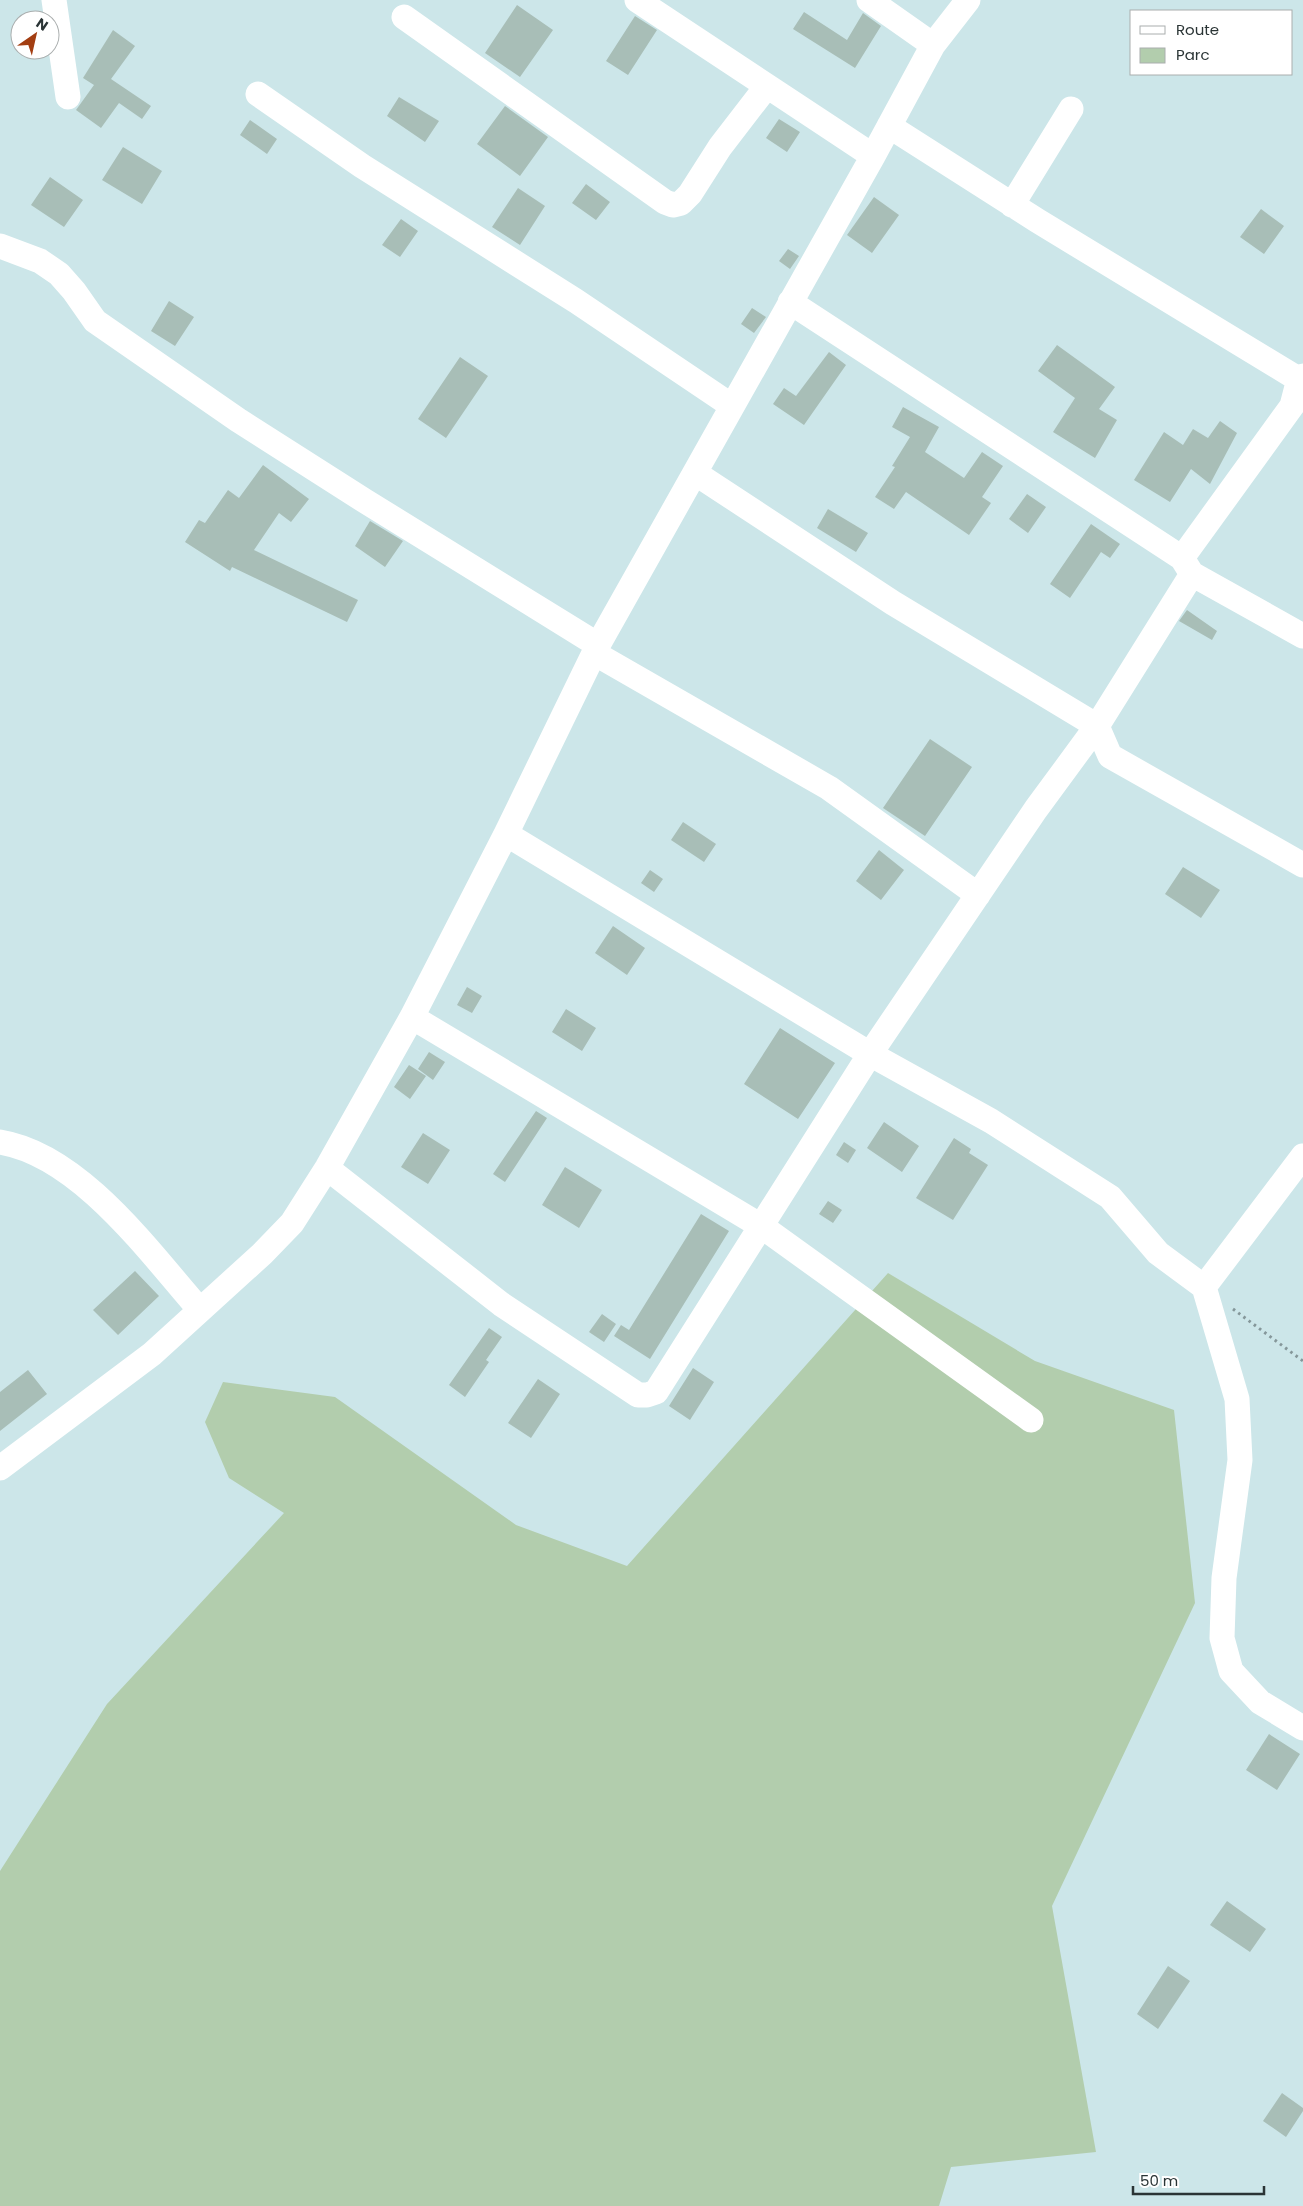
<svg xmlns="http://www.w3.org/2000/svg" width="1303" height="2206" viewBox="0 0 1303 2206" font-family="Poppins,sans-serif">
	<rect width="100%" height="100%" fill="#cce6e9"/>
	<path fill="#b2cdad" d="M888,1273L1035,1361L1174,1410L1195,1603L1052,1906L1096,2152L951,2167L939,2206H0V1871L107,1704L284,1513L229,1478L205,1422L223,1382L335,1397L516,1525L627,1566Z"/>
	<path fill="#a8beb7" d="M517,5L553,30L520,77L485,53Z
		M804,12L847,40L863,13L881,26L855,68L793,29Z
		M635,16L657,30L628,75L606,61Z
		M113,30L135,46L111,79L151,106L142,119L119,103L101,128L76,110L94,85L83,78Z
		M399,97L439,121L425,142L387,116Z
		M505,106L548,137L520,176L477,144Z
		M779,119L800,132L787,152L766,138Z
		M250,120L277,139L267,154L240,135Z
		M123,147L162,171L142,204L102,180Z
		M50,177L83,200L64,227L31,205Z
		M586,184L610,202L596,220L572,203Z
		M518,188L545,206L520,245L492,227Z
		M874,197L899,215L872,253L847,235Z
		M1261,209L1284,226L1264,254L1240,237Z
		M401,219L418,231L400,257L382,245Z
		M788,249L799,256L790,269L779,261Z
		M169,301L194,317L175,346L151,331Z
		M752,308L766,317L754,333L741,324Z
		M1057,345L1115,387L1099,409L1117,420L1095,458L1053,432L1075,398L1038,371Z
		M829,352L846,365L804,425L773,404L784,388L796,396Z
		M460,357L488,376L446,438L418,419Z
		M903,407L939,427L925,452L964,478L982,452L1003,466L982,497L991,503L969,535L906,492L894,509L875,497L895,467L892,466L910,437L892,427Z
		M1220,421L1237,433L1210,484L1191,469L1170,502L1134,480L1164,432L1183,445L1193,429L1208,438Z
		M263,465L309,499L291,522L279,513L254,550L358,600L347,622L232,567L230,571L185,542L199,520L205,523L228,490L239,498Z
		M1027,494L1046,507L1028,533L1009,519Z
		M828,509L868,533L856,552L817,528Z
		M370,521L403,541L385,567L355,546Z
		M1091,524L1120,544L1110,558L1101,552L1070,598L1050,584Z
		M1187,610L1217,631L1212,640L1179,621Z
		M930,739L972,767L925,836L883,808Z
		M683,822L716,844L704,862L671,840Z
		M879,850L904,870L881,900L856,881Z
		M1183,867L1220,890L1201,918L1165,894Z
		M650,870L663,879L654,892L641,883Z
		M613,926L645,948L627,975L595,953Z
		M467,987L482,996L472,1013L457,1005Z
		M566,1009L596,1028L582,1051L552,1032Z
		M780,1028L835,1063L798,1119L744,1084Z
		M429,1052L445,1062L433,1080L418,1069Z
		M409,1065L426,1076L410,1099L394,1087Z
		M536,1111L547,1118L505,1182L493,1174Z
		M884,1122L919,1146L902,1172L867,1148Z
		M423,1133L450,1150L428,1184L401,1167Z
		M954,1138L971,1149L969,1153L988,1165L953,1220L916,1198Z
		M844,1142L856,1150L848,1163L836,1155Z
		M565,1167L602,1190L579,1228L542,1205Z
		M828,1201L842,1210L833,1223L819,1214Z
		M701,1214L729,1231L650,1359L614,1336L621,1325L629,1330Z
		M135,1271L159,1296L118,1335L93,1310Z
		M602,1314L616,1324L604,1342L589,1332Z
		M489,1328L502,1337L486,1360L489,1362L465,1397L449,1385Z
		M693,1368L714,1382L690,1420L669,1406Z
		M28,1370L47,1394L0,1431V1392Z
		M538,1379L560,1394L531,1438L508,1423Z
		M1269,1734L1300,1754L1277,1790L1246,1770Z
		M1227,1901L1266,1929L1250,1952L1210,1925Z
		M1168,1966L1190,1981L1158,2029L1137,2014Z
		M1282,2093L1303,2108V2111L1286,2137L1263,2121Z"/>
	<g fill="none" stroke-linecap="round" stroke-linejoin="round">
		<path stroke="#85979a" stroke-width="3" stroke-dasharray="2.5 4" stroke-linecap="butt" d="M1233,1309L1303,1361"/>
		<path stroke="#fff" stroke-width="25" d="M54,0L68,97
			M637,0L873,156
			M869,0L933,45
			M404,17L665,202L673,205L681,203L690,194L720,147L767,86
			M258,94L362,166L576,301L732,406
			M889,126L1038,221L1303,382
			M1012,205L1071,109
			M0,246L40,261L59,274L74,291L95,321L238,420L365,501L598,645
			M790,302L1182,558L1192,574L1303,636
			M695,473L893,603L1097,726L1110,756L1303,865
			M1182,558L1292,406L1299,379L1303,376
			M594,653L829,788L978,895
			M506,834L870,1054L991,1121L1110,1197L1158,1253L1204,1287L1237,1399L1240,1460L1224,1578L1222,1638L1231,1671L1260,1702L1303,1728
			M412,1017L761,1226L1031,1420
			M0,1142C80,1155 149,1252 200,1310
			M327,1168L501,1304L638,1395H647L656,1392L870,1054L1036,809L1097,726L1192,574
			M1204,1287L1303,1156
			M0,1468L152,1354L262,1254L292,1223L327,1168L412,1017L506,834L598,645L873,156L933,45L968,0"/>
	</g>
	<rect x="1130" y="10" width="162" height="65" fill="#ffffff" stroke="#aaaeae"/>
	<rect x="1140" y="26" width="25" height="8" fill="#ffffff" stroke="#aaaeae"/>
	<text x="1176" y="35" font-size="15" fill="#2a3435">Route</text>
	<rect x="1140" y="48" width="25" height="15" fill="#b2cdad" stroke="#aaaeae"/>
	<text x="1176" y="60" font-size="15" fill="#2a3435">Parc</text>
	<g transform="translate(35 35) rotate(34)"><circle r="24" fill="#ffffff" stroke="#aaaeae"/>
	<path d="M0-4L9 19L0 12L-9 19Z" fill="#a33e12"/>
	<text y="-8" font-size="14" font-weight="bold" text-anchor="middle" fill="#2a3435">N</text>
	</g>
	<path d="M1133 2186v8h131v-8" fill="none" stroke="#2a3435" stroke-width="2.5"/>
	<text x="1140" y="2186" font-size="15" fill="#2a3435" stroke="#ffffff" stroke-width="4" paint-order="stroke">50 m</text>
</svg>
